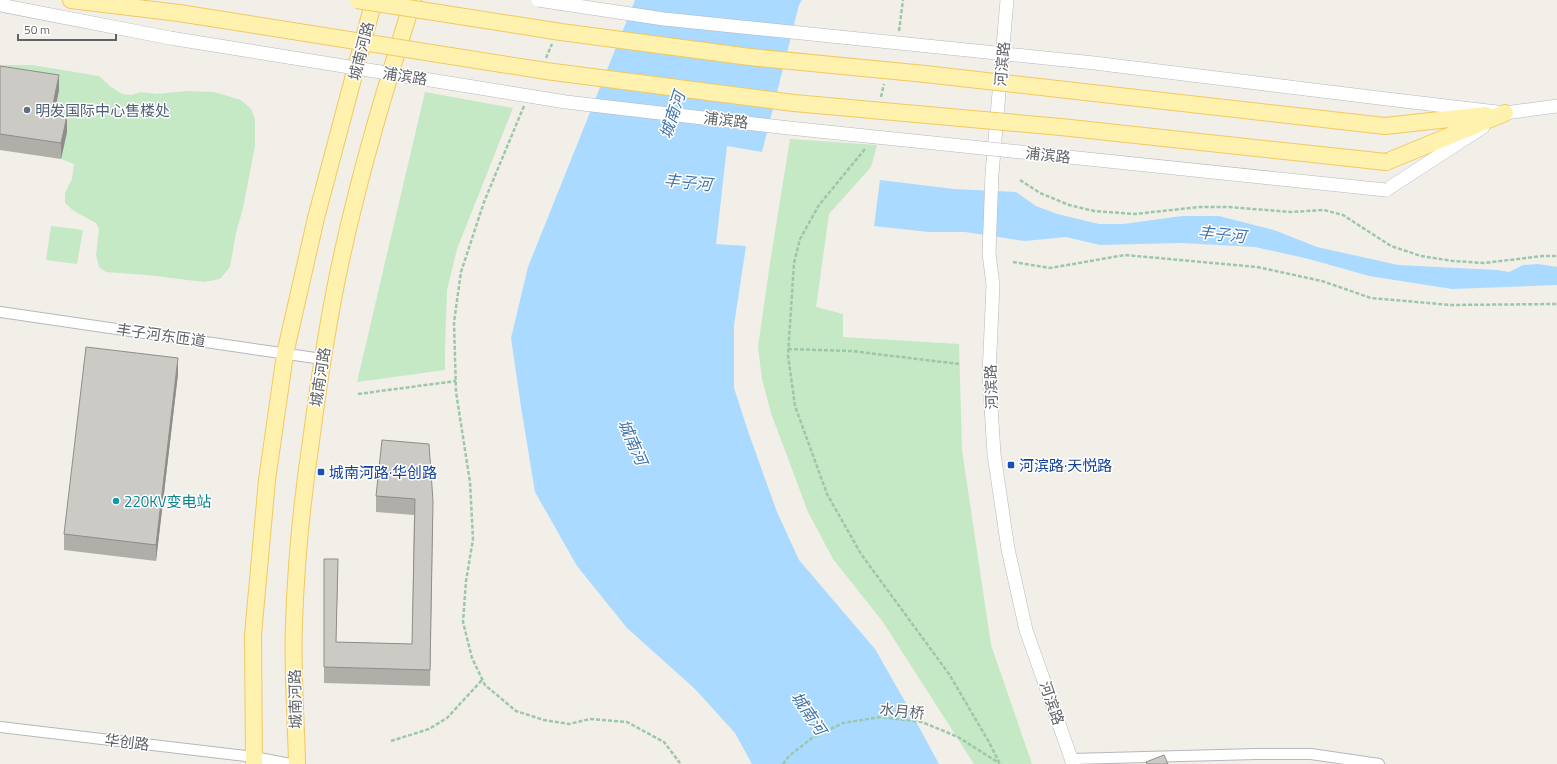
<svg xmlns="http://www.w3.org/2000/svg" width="1557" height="764" viewBox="0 0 1557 764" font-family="'Titillium Web','Noto Sans SC',sans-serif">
	<rect width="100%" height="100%" fill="#f1efe8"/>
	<path fill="#c5e8c5" d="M0,65H32L99,76L111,87L122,94L131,95L141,92L156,94L187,91L214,92L241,100L251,109L255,119V146L243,208L236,233L230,267L220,279L204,282L147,275L106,272L99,267L96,255L99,229L96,223L74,211L65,203V193L72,179L74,164L61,159L0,82Z
		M425,92L513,108L457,249L447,290L445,346V370L357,382Z
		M790,139L877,145L871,167L829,214L816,307L843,314V337L959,344L962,450L991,645L1032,764H974L883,622L833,559L808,512L771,413L762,379L758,347L770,263Z
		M51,226L83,230L77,264L46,260Z"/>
	<path fill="#aadaff" d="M635,0H802L799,5L762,152L727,146L716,244L746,246L734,325V388L749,434L777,512L799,560L875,649L907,705L939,764H752L735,733L695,689L627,628L577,566L535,492L521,407L511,338L528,267Z
		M880,180L954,189L1016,192L1036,206L1057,214L1099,224H1123L1182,216H1219L1274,230L1317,247L1398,265L1497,270L1509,272L1523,265L1538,264L1557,267V285L1452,289L1369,276L1309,259L1255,247L1182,243L1100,245L1066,237L1025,241L965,232H929L874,226Z"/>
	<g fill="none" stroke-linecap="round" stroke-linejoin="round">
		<g stroke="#b5b8bc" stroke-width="12">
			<path id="minor" d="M0,312L322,359
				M0,727L254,757L290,764
				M1071,759L1256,754H1311L1379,764"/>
		</g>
		<g stroke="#b5b8bc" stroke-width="14">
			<path id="tertiary" d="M1007,0L992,174L989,253L993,285L989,374L994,454L1008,549L1026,630L1073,764
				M0,5L170,38
				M1387,99L1505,113L1557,106
				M1386,190L1483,127"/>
		</g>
		<g stroke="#f2c960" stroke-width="18">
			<path id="primary" d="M71,0L179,13
				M1385,126L1486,115
				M1386,162L1505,113
				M254,764L253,635L267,480L285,354L316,218L374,0
				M297,764C296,717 292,670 294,623C296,562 302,501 311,441C319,380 328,320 341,260C360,172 386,86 413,0"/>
		</g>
		<path stroke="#9cc7a9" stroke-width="2.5" stroke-dasharray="4 2" stroke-linecap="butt" d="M899,31L903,0
			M546,58L552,44
			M881,97L884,84
			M524,106L484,202L461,272L454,322L456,392L470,482L473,539L466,581L463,622L472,658L485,685L516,711L544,720L569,724L590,719L627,722L664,742L680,763
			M865,149L819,205L800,239L794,263L788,355L795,406L827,494L861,554L949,674L989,742L1000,764
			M1020,180L1040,193L1069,205L1094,211L1135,214L1199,207H1229L1291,212L1324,210L1343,215L1391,246L1421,256L1453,261L1484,263L1543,256H1557
			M1013,262L1050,268L1125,255L1257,267L1322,281L1371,298L1451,305L1557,304
			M788,349L851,351L959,364
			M358,394L456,381
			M391,741L429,729L447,718L482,680
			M783,764L789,756L812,738L843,723L881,717L922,722L958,737L999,763"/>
		<use href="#minor" stroke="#fff" stroke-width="10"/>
		<use href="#tertiary" stroke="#fff" stroke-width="13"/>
		<use href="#primary" stroke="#fff2af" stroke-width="16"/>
		<g stroke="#b5b8bc" stroke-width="14" stroke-linecap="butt">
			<path id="tertiary-bridge" d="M538,0L664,19L1094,63L1387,99
				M170,38L566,102L789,128L1386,190"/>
		</g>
		<g stroke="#f2c960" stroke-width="18" stroke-linecap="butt">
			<path id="primary-bridge" d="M357,0L561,32L750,57L925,74L1385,126
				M179,13L546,71L794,103L1061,127L1386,162"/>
		</g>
		<use href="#tertiary-bridge" stroke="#fff" stroke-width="13"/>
		<use href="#primary-bridge" stroke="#fff2af" stroke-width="16"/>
	</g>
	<path fill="#afaea9" d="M0,66L59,90L54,115L67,132L61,159L0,150Z
		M178,374L156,561L64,550V534Z
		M382,440L433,517L430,686L324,683V559L338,575L336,642L412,644L414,515L376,512V496Z"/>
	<path fill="#8f8d8a" d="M59,75V90L51,130V114Z
		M67,116V132L61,159V143Z
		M178,358V374L156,561V545Z"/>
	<path fill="#cccac5" stroke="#8f8d8a" d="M0,66L59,75L51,114L67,116L61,143L0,134Z
		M86,347L178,358L156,545L64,534Z
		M382,440L429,444L433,501L430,670L324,667V559H338L336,642L412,644L415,499L376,496Z
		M1164,755L1168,764H1147L1146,762Z"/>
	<circle fill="#5c6f8a" stroke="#fff" stroke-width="1.5" cx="27" cy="110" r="4"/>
	<g fill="#1a4fb4" stroke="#fff" stroke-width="1.5">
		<rect x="1007" y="461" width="8" height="8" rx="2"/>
		<rect x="317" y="468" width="8" height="8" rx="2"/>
	</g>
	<circle fill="#0f9aa8" stroke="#fff" stroke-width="1.5" cx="116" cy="501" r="4"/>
	<g text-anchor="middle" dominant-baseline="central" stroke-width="3" stroke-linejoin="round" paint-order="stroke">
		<g font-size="15" fill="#5f6368" stroke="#fff">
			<text transform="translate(361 51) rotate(-76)">城南河路</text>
			<text transform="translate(1002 64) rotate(-85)">河滨路</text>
			<text transform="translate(405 76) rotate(9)">浦滨路</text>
			<text transform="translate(726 120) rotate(7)">浦滨路</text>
			<text transform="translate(1048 155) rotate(6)">浦滨路</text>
			<text transform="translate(161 335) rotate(8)">丰子河东匝道</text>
			<text transform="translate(320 377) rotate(-81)">城南河路</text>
			<text transform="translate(991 387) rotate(-92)">河滨路</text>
			<text transform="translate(295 699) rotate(-91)">城南河路</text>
			<text transform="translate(1052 703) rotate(71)">河滨路</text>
			<text transform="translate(902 711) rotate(6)">水月桥</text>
			<text transform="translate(127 742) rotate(7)">华创路</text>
		</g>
		<g font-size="15" fill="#4e5e75" stroke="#fff" text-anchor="start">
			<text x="35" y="110">明发国际中心售楼处</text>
		</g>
		<g font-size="15" fill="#164399" stroke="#fff" text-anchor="start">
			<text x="1019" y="465">河滨路·天悦路</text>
			<text x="329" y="472">城南河路·华创路</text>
		</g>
		<g font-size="15" fill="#0d838f" stroke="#fff" text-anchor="start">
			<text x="124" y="501">220KV变电站</text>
		</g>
		<g font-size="16" font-style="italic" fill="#4174aa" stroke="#fff">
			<text transform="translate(672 115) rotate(-72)">城南河</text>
			<text transform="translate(688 182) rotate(6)">丰子河</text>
			<text transform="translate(1222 234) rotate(6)">丰子河</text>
			<text transform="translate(633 442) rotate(66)">城南河</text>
			<text transform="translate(809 713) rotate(56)">城南河</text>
		</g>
	</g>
	<path d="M18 34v6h98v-6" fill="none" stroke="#5f6368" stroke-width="2"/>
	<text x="24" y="34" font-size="12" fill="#5f6368" stroke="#ffffff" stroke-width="3" paint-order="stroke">50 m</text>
</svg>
